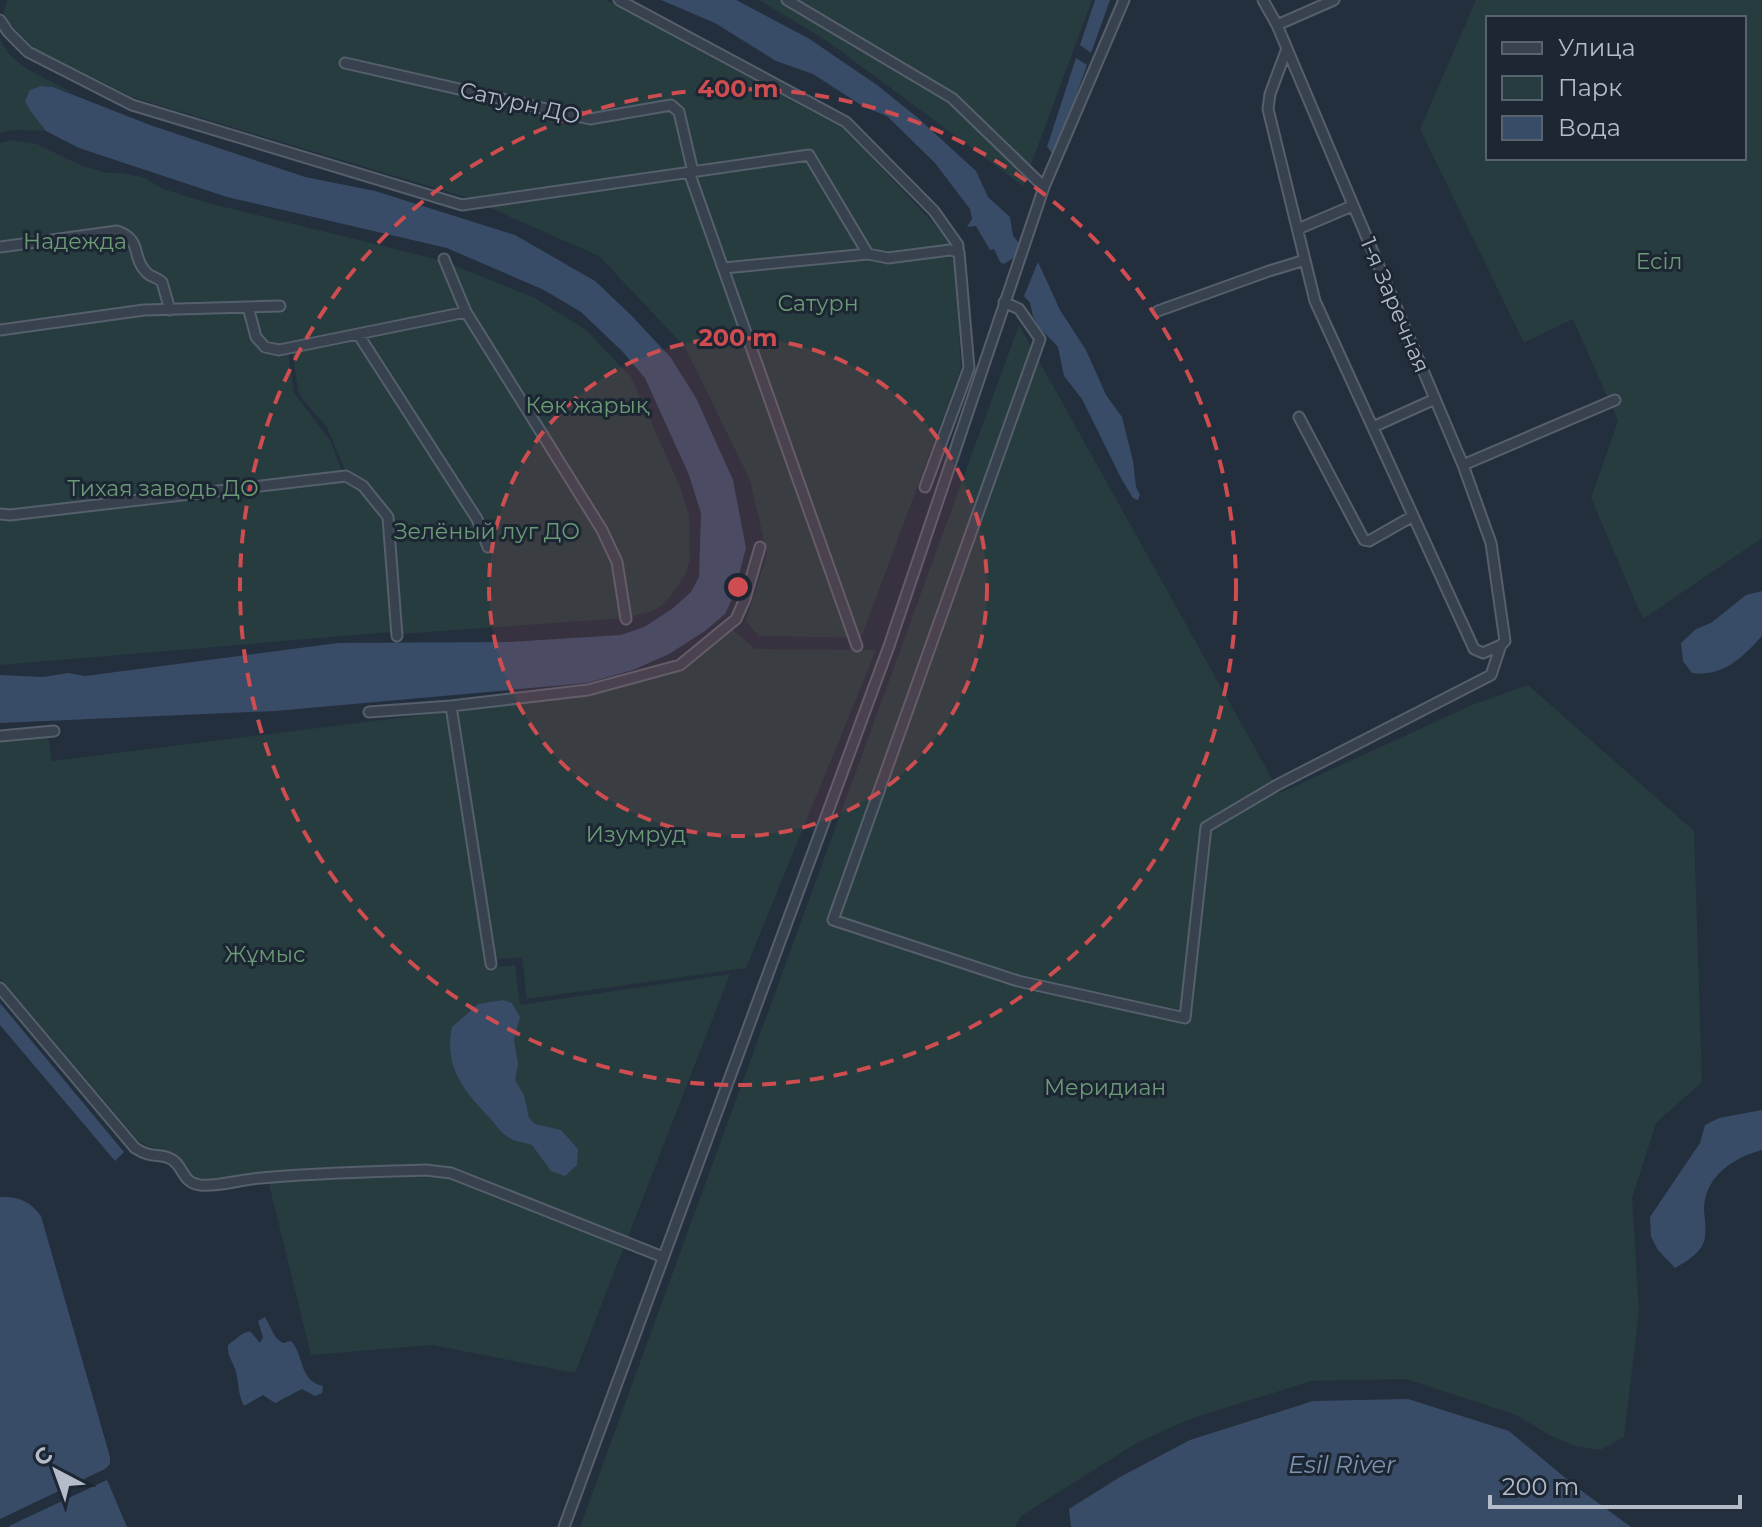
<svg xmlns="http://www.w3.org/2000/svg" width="1762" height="1527" viewBox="0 0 1762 1527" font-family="Montserrat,sans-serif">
	<rect width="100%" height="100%" fill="#242f3e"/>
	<path fill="#263c3f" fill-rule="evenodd" d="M7,0H606L846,130L947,238L955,260L961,369L861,638L759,636L746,621L767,554L750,480L685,347L599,256L465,197L135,98L33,48L3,16Z
		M759,0H1092L1023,186L827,41Z
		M1476,0H1762V538L1643,619L1591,498L1618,421L1573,319L1524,343L1420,129ZM1488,18H1744V158H1488Z
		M0,38C10,67 49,79 75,94L53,87L41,86L31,112L46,131L13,130L0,133Z
		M11,140L37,144L80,165L107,173H123L145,178L163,189L208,203L443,261L463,311L280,347C256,342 257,325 251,304L0,326V143Z
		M448,263L535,298L586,330L631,377L681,489L689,515L690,559L686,573L673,593L663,604L651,612L628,617L619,561L468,312Z
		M246,310L263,350L288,351L294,393L330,440L343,474L361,488L385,518L392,632L0,665V332L150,313Z
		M465,315L601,533L616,563L626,618L399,634L390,517L347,475L327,427L303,400L298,391L292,348Z
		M1019,325L1280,793L1472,705L1528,685L1694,831L1702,1082L1656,1123L1632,1198L1639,1311L1624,1437L1600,1450L1575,1446L1549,1435L1516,1415L1406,1379L1311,1381L1187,1420L1135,1444L1021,1516L1015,1527H580Z
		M729,627L755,649L876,650L746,968L527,999L522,957L494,960L458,712L586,695L681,668Z
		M454,711L489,968L515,965L520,1005L730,974L575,1373L432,1345L311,1355L266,1172C250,1174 207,1184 195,1176C184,1169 181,1155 166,1151C154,1147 148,1148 137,1139L0,978V740L48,736L52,761Z"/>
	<path fill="#394c67" d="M661,0H736L808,38L877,85L918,118L976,171L988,197L1010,217L1013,236L1021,245L1016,260L1013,258L1004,264L1000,262L994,249L990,250L976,226L967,227L972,219L970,209L935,163L887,116L864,107L813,74L776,61L715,23Z
		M1095,0H1110L1091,53L1080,45Z
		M1076,58L1087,65L1058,146L1053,154L1047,147Z
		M41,86L53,87L150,125L305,177L375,191L515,235L595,281L631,315L671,358L696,398L733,480L746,548L733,597L725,614L705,631L669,654L633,670L587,683L275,711L0,723V675L43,677L68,673L85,676L338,643L509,642L621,635L644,627L672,609L691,592L699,577L701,513L689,475L645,378L622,351L581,312L544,290L447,248L227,197L79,148L46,131L31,112L25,101L30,90Z
		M1038,262L1060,310L1086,350L1106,395L1122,417L1133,461L1136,487L1140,495L1138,500L1133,498L1122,480L1082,399L1064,376L1058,347L1040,328L1033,316L1030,303L1024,296Z
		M1762,591V636C1742,658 1723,677 1692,673L1683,661L1681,643L1696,629L1711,623L1746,595Z
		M503,1000L512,1003L520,1017L514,1040L518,1064L515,1080L524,1095L529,1118L535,1124L561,1130L578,1149L577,1165L565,1176L551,1171L532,1145C524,1142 515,1142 508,1137C500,1132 494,1122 487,1115C462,1089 444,1065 452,1027L478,1004Z
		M0,1003L124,1152L115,1161L0,1025Z
		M1762,1110V1150C1735,1157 1706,1175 1704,1207C1704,1219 1708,1232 1703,1244C1698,1255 1685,1262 1675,1268L1658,1250L1651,1237L1650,1217L1700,1143L1705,1125L1719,1118Z
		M0,1197C19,1196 30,1201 41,1216L110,1457V1464L105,1469L0,1519Z
		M265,1317L276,1338L283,1343L291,1341C305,1356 298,1380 323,1386L322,1393L315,1396L302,1389L275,1403L263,1395L244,1406C238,1394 239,1384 236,1372C233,1361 227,1357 228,1345L242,1334L250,1331L260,1343L263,1337L258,1321Z
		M1408,1399L1509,1431L1575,1486L1631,1527H1071L1069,1509L1120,1477L1190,1440L1313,1401Z
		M107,1480L127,1527H9V1526Z"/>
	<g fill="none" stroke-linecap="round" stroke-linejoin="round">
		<g stroke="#565f6c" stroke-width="13">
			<path id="minor" d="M619,0L846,122L934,211L958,245V252
				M787,0L952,98L1044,187
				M0,20L8,32L28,52L132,105L462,205L809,155L868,254
				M1277,25L1334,0
				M1286,51L1270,94L1268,109L1315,301L1474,649L1483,653L1501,645
				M345,63L590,119L671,105L679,112L693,172
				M689,172L857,646
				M1298,229L1352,206
				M0,247L117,231C143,240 131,257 146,272C150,277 157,277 162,282L170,310
				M444,259L466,312L602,530L617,562L626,619
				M724,268L868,254L888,258L950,250L959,252L969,368L925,487
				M1004,302L1019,309L1040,339L833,920L1018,981L1185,1018L1206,827L1277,785L1491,675L1501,645L1505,641L1491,543L1463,465L1277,25L1263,0
				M248,307L256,337L265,347L279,350L466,312
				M1158,311L1269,271L1305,260
				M0,330L144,310L280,306
				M358,334L477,519L488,547
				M1299,417L1364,540L1369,541L1413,516
				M1373,427L1435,399
				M1463,465L1615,400
				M0,514L10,515L346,476L363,486L388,517L397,636
				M451,706L491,964
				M369,712L451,706L588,690L680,665L736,619L745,599L760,547
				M0,736L54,731
				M0,988L135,1148C152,1159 157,1153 169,1158C184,1164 181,1183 200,1185C219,1187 242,1179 261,1178C316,1173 371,1172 426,1170L451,1173L663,1257
				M564,1527L889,646L1044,187L1124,0"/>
		</g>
		<use href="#minor" stroke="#38414e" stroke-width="9"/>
	</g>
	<circle cx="738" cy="587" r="249" fill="#ce4d50" fill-opacity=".12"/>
	<g fill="none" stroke="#ce4d50" stroke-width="4" stroke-dasharray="14 10">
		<circle cx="738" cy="587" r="249"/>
		<circle cx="738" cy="587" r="498"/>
	</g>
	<g text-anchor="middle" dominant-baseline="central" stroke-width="6" stroke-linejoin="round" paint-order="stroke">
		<g font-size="22" fill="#b4bcc9" stroke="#1d2633">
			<text transform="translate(520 103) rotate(13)">Сатурн ДО</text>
			<text transform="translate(1395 305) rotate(67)">1-я Заречная</text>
		</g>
		<g font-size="22" fill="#6b9a76" stroke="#1d2633">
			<text x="75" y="241">Надежда</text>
			<text x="1659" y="261">Есіл</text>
			<text x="818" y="303">Сатурн</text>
			<text x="587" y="405">Көк жарық</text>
			<text x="163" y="488">Тихая заводь ДО</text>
			<text x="487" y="531">Зелёный луг ДО</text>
			<text x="636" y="834">Изумруд</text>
			<text x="265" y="954">Жұмыс</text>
			<text x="1105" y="1087">Меридиан</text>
		</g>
		<g font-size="24" font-style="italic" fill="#7c92b1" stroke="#1d2633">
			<text x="1342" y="1464">Esil River</text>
		</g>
	</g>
	<circle cx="738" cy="587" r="12" fill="#ce4d50" stroke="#1d2633" stroke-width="4"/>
	<g font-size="24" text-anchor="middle" font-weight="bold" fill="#ce4d50" stroke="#1d2633" stroke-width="6" stroke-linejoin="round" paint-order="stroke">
		<text x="738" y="97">400 m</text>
		<text x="738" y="346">200 m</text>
	</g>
	<rect x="1486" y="16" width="260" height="144" fill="#1d2633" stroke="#59626f" stroke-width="2"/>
	<rect x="1502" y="42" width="40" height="12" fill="#38414e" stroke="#59626f" stroke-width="2"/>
	<text x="1558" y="56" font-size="24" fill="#b4bcc9">Улица</text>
	<rect x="1502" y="76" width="40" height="24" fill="#263c3f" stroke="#59626f" stroke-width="2"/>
	<text x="1558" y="96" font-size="24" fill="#b4bcc9">Парк</text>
	<rect x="1502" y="116" width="40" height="24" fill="#394c67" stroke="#59626f" stroke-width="2"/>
	<text x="1558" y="136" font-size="24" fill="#b4bcc9">Вода</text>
	<g transform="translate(56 1471) rotate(319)" stroke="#1d2633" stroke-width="6" paint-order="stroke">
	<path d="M0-6L14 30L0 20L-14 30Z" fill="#b4bcc9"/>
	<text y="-12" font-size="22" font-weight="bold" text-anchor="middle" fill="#b4bcc9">С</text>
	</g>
	<path d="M1490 1495v12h250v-12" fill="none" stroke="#b4bcc9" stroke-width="4"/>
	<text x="1502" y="1495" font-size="24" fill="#b4bcc9" stroke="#1d2633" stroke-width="6" paint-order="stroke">200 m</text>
</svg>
